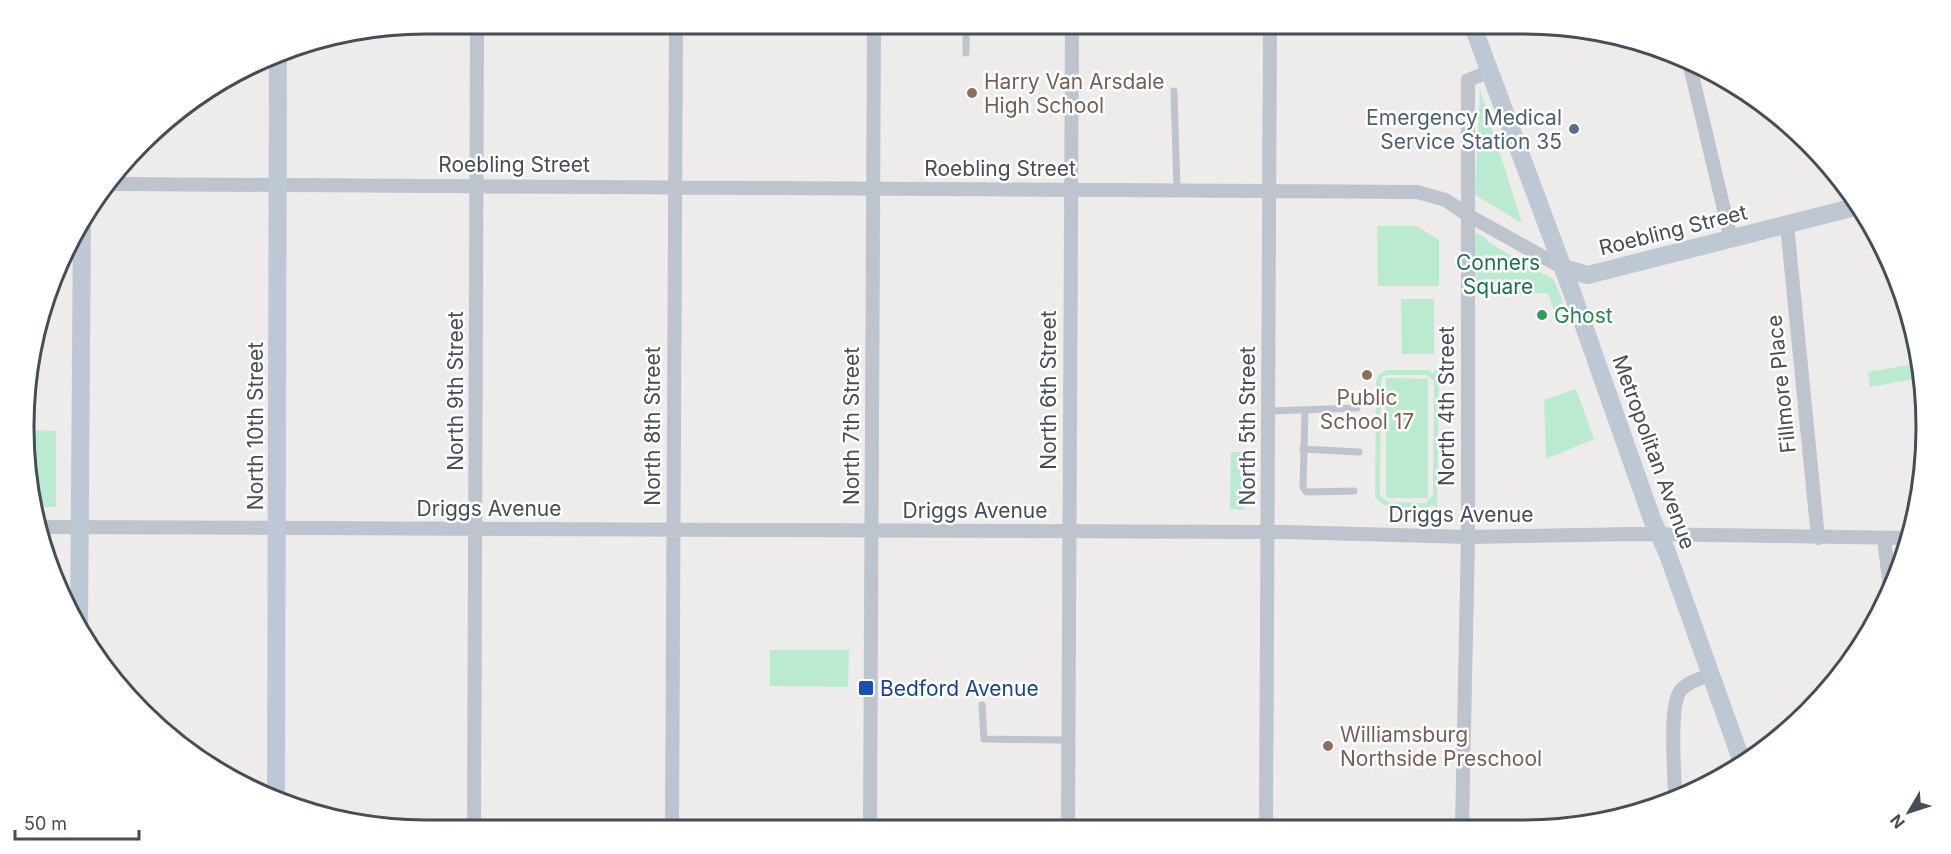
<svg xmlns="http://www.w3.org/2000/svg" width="1951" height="854" viewBox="0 0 1951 854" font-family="Inter,sans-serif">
	<rect width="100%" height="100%" fill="#eeebeb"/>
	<path fill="#baebd1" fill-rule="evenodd" d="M1480,90L1522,223L1475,195Z
		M1377,226H1416L1439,240V286H1378Z
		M1477,233L1487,239L1489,243L1554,280L1563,301L1555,313L1548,293L1476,295C1476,274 1472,256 1472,235Z
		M1401,299H1434V354H1402Z
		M1920,363L1922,378L1870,387L1868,372Z
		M1386,370H1428L1433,373L1434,370H1439L1437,508L1433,505L1428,507C1412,507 1383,513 1375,496L1376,382L1378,375ZM1387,375H1427L1434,381L1433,495L1426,503L1389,502L1380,496L1381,383L1382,377Z
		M1386,378L1428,379V498H1386Z
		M1576,389L1594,439L1546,459L1544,400Z
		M24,430L56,431V507H32Z
		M1231,452H1245L1244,510L1230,509Z
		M770,650H849L848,687L770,686Z"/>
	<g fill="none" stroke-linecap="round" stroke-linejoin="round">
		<path stroke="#bdc4cd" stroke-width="7" d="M966,53V24
			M1174,91L1177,190
			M1268,411L1357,408
			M1305,411L1303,487L1306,492L1354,491
			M1303,449L1359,452
			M982,705L984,739L1068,740"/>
		<path stroke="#bdc4cd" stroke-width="14" d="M1689,62L1731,239
			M112,184L1417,192L1446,200L1466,214L1563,268
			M1787,225L1818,538
			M40,527L1285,532L1468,537L1635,534L1910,538
			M1884,539L1890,588
			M1675,797C1675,775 1668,704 1681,690C1689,681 1700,679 1710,675
			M1266,827L1270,24
			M1462,827L1468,537V80L1489,72
			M1068,828L1072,24
			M672,829L676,24
			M870,829L874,24
			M474,830L477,24"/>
		<path stroke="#bec7d4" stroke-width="18" d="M1472,24L1573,295L1652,519L1667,552L1742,762
			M1563,268L1588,275L1859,206
			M79,629L82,221
			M276,799L278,54"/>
	</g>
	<g fill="#8d6e63" stroke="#fff" stroke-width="2">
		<circle cx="972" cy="93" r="6"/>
		<circle cx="1367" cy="375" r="6"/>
		<circle cx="1328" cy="746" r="6"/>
	</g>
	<circle fill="#5c6f8a" stroke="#fff" stroke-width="2" cx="1574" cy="129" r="6"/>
	<circle fill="#2e9e5b" stroke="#fff" stroke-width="2" cx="1542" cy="315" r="6"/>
	<rect fill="#1a4fb4" stroke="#fff" stroke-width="2" x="858" y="680" width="16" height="16" rx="3"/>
	<g text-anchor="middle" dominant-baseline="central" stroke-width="5" stroke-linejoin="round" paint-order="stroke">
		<g font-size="21" fill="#785e54" stroke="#fff" text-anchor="start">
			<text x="984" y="81">Harry Van Arsdale<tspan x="984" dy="24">High School</tspan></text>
			<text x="1367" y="397" text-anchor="middle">Public<tspan x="1367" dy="24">School 17</tspan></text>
			<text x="1340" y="734">Williamsburg<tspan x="1340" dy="24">Northside Preschool</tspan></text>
		</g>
		<g font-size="21" fill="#4e5e75" stroke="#fff" text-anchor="end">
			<text x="1562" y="117">Emergency Medical<tspan x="1562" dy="24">Service Station 35</tspan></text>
		</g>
		<g font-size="21" fill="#454d57" stroke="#fff">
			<text x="514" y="164">Roebling Street</text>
			<text x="1000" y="168">Roebling Street</text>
			<text transform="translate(1673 230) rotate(-14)">Roebling Street</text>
			<text transform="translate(1781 384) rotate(-96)">Fillmore Place</text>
			<text transform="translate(1048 390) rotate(-90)">North 6th Street</text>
			<text transform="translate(455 391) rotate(-90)">North 9th Street</text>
			<text transform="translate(1446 406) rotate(-90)">North 4th Street</text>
			<text transform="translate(255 426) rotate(-90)">North 10th Street</text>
			<text transform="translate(652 426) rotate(-90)">North 8th Street</text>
			<text transform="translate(851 426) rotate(-90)">North 7th Street</text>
			<text transform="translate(1247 426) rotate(-90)">North 5th Street</text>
			<text transform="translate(1654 452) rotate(70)">Metropolitan Avenue</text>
			<text x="489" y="508">Driggs Avenue</text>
			<text x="975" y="510">Driggs Avenue</text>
			<text x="1461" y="514">Driggs Avenue</text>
		</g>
		<g font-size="21" fill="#1b734e" stroke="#fff">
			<text x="1498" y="262">Conners<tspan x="1498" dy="24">Square</tspan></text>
		</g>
		<g font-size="21" fill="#27864d" stroke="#fff" text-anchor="start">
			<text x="1554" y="315">Ghost</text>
		</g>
		<g font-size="21" fill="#164399" stroke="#fff" text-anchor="start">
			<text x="880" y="688">Bedford Avenue</text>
		</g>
	</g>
	<path d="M0 0H1951V854H0ZM426 34H1524A392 392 0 0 1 1916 426V428A392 392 0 0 1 1524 820H426A392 392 0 0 1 34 428V426A392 392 0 0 1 426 34Z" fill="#fff" fill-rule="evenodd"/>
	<path fill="none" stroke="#454d57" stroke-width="3" d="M426 34H1524A392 392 0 0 1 1916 426V428A392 392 0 0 1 1524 820H426A392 392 0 0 1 34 428V426A392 392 0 0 1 426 34Z"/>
	<g transform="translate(1909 812) rotate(231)" stroke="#ffffff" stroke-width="4.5" paint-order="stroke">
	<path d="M0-4.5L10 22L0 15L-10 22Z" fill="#454d57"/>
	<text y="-9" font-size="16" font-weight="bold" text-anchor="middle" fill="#454d57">N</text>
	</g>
	<path d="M15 830v9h124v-9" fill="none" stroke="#454d57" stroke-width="3"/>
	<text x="24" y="830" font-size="18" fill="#454d57" stroke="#ffffff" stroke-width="4.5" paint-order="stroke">50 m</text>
</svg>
